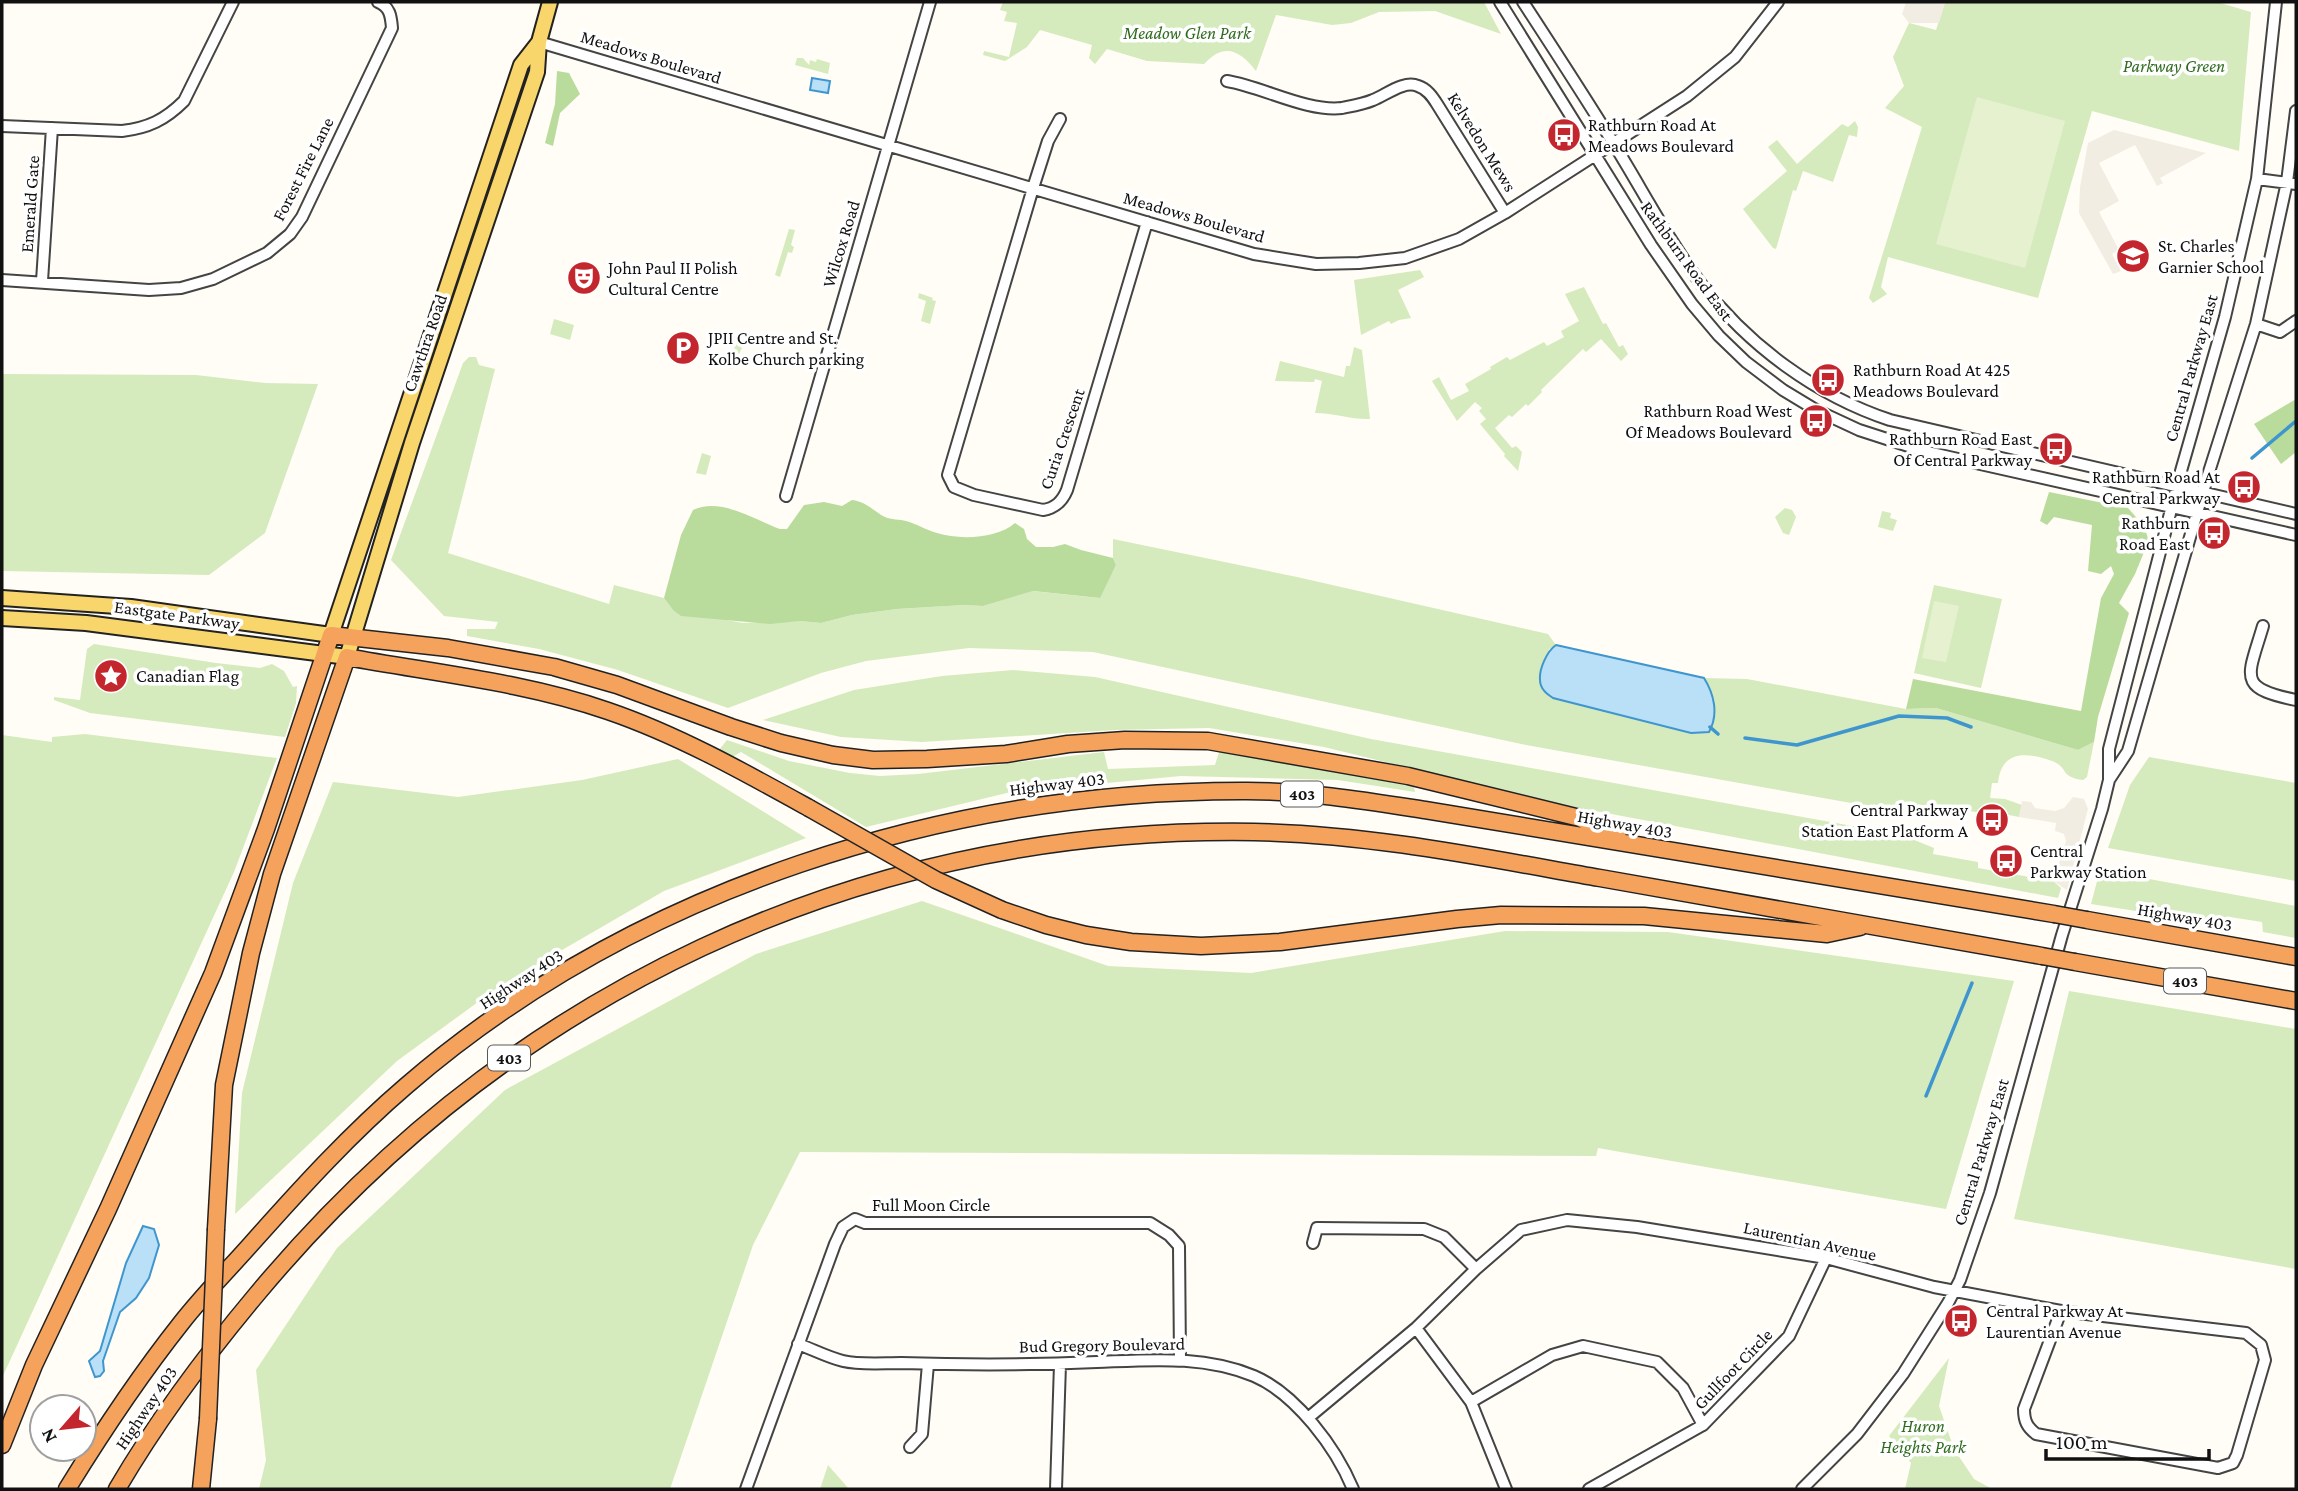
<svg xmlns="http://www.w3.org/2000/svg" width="2298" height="1491" viewBox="0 0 2298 1491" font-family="'Crimson Pro',serif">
	<rect width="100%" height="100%" fill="#fffdf5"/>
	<path fill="#d5ebbd" d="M1003,2H1484L1501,34L1435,11L1379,12L1351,23L1332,25L1276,15L1256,71C1240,50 1224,42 1204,64L1147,61L1107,49L1095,64L1089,58L1092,45L1040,30L1027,47L1005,61L983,55L984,51L1009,57L1017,23L1004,21L1007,12L1000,10Z
		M1945,2H2217L2251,12L2239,151L2092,111L2038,298L1888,257L1881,287L1887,294L1873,303L1869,298L1922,127L1885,108L1904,86L1893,57L1909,23L1936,30Z
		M797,58H803L809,65L810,60L816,62L817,59L830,63L828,74L795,65Z
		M1855,121L1858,127L1857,137L1849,135L1833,182L1803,171L1796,191L1793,190L1776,249L1773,248L1743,209L1787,171L1768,147L1777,140L1797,164L1842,124L1848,127Z
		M789,229L795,230L791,245L794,247L792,253L788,252L780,277L775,275Z
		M1420,270L1424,277L1398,290L1411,318L1399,320L1391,324L1389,321L1361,335L1354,280Z
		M1584,287L1603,324L1606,323L1619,347L1623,345L1628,354L1621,361L1601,339L1586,352L1583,349L1541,390L1542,392L1528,406L1526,404L1512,417L1509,415L1495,428L1512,448L1516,446L1522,452L1518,471L1504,456L1505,454L1480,424L1486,419L1479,411L1482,408L1475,402L1457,421L1432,381L1439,377L1451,400L1469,391L1465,384L1491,369L1490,367L1507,357L1510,360L1544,342L1547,346L1564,337L1561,331L1579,321L1565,294Z
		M919,293L933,298L932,300L936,301L930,324L921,321L926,301L918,298Z
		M554,319L574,325L570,340L550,334Z
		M740,330L747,337L732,369L728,368Z
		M1354,347L1362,350L1370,419C1353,420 1335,413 1315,413L1322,381L1315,379L1314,382L1275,381L1280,361L1344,377L1346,366H1350Z
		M469,357H476L479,365L495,369L448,553L609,604L614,585L664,598L673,610L743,623L800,621L821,623L852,615L897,609L964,605L983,606L1032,591L1099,598L1116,565L1113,558V539L1297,577L1548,634L1556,645L1548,650L1691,733L1704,731L1709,686L1704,678L1747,679L1906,709L1936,708L2078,750L2094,742L2087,777L2083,780C2059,777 2069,767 2052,761C2027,752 2001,750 1998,783H1992L1990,798L2005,799L2022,805L2019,817L1988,811L1987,814L1941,806L1902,812L1526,745L1093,652L969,648L866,661L821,673L728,708L618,670L539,649L467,636V629H495L498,622L444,616L391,560L463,363Z
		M2,374L196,375L265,383L318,384L265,533L209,575L2,571Z
		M702,453L711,456L706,475L696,473Z
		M1785,508L1792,510L1796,517L1789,535L1783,533L1775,517Z
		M1882,511L1891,513L1890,518L1897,520L1893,531L1878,527Z
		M1934,585L2002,599L1981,688L1914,673Z
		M94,644L216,663L260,668L272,664L284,671L293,687L297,686L296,703L285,737L90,713L54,700V697L80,700L87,649Z
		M1013,670L1095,677L1371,739L1902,835L1934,848L1933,854L1978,862V868L2053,881L2061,888L2058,898L1553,803L1324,747L1209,728L1114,730L922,742L841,737L763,720L854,690L942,676Z
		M85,734L277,758L234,872L2,1378V735L52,742V737Z
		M727,740L789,761L850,773L880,776L918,774L1104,752L1108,769L1215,765L1219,752L1279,760L1414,787L1415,792L1338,780L1181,776L1011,792L866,827L741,752L732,757L719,750Z
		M2149,757L2296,783V881L2108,848L2130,785Z
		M678,759L806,838L664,891L500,986L397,1061L235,1214L242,1093L293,883L333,782L458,797L582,780Z
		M2100,870L2296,906V938L2263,932L2262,922L2230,917L2194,920L2091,904Z
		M922,901L1108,966L1251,973L1505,931L1668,932L2014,981L1946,1209L1598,1148L1596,1156L800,1152L753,1245L670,1489H259L266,1460L256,1370L337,1248L505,1090L756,954Z
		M2069,991L2296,1029V1269L2014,1219Z
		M1949,1358L1939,1406L1954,1449L1974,1479L1992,1489H1905L1911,1463L1889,1436Z
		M828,1465L849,1489H820Z"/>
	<path fill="#b9dc9c" d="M557,71L569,73L580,94L560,113L553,146L545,143L555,104Z
		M2296,399V452L2281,464L2254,424Z
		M2049,492L2128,508L2143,525L2149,540L2135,574L2119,603L2129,613L2098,717L2094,742L2078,750L1936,708L1906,709L1913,679L2081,711L2101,598L2114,574L2111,566L2101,574L2088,571L2092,525L2054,517L2047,525L2040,521Z
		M852,500C867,502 873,511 885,517C891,520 900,519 906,521C917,524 926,530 937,533C959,540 997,539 1015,523L1024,529L1027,539L1036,547H1053L1065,544L1081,550L1113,558L1116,565L1100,598L1033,591L983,606L964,605L897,609L852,615L821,623L800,621L770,624L681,616L673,610L664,598L681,535L693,510C720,497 753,519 780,529H787L804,505L824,502L842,506Z"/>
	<path fill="#e6f2cf" d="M1977,97L2065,121L2025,268L1936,244Z
		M1934,601L1959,606L1946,662L1922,658Z"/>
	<path fill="#f1ede2" d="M1906,2H1945L1939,23H1909L1902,14Z
		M2114,130L2206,153L2160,178L2163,183L2157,186L2135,145L2099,163L2119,201L2099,212L2119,250L2112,254L2121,271L2113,274L2079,213L2080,187L2088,143Z
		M2073,797L2084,799L2088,809L2067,890L2053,881L2047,880L2049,869L2054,867L2059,863L2066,841L2064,834L2055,831L2056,823L2019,817L2022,801L2031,802L2035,808L2055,811L2064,808Z"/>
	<path fill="#b9e0f7" stroke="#3f96cf" stroke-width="2" d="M812,78L830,81L828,93L810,90Z
		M1556,645L1704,678C1714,694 1719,714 1709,732L1691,733L1553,698C1547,694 1540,689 1540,680C1539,669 1547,651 1556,645Z
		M143,1226L154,1229L159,1245L149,1278L136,1298L120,1312L103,1361L104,1371L100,1376L95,1377L89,1361L100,1351L126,1263Z"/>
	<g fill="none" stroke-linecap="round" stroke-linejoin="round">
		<path stroke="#3f96cf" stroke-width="3.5" d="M2252,458L2296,421
			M1710,727L1718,734
			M1745,738L1797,745L1899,716L1947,718L1971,727
			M1926,1096L1972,983"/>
		<g stroke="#444" stroke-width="14">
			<path id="minor" d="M1500,2L1651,245L1692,304L1719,336L1746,362L1783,390L1816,410L1859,430L1927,452L2296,535
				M1523,2C1553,48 1583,94 1612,141C1642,189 1668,240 1702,285C1749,346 1817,396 1890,420L2296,514
				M539,42L1254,254L1316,264L1359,263L1405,258L1459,239L1505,213L1687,96L1735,57L1778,2
				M1227,81C1263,87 1307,112 1342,108C1352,106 1364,104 1373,100C1386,95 1404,80 1418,86C1427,89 1432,96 1437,104L1505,213
				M1060,119L1048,141L1033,188L948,475L954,487L974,495L1043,510C1055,508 1062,502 1067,490L1147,222
				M2,126L122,131C148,128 165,120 184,101L233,2
				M2257,179L2296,184
				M2,280L149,290L181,288L213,279L267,253L290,234L302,217L392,28C391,16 390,7 378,2
				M42,281L52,128
				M2256,324L2280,332L2296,321
				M786,496L930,2
				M2263,626C2248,677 2236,688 2296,700
				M2109,780L2128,751L2208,475L2256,324L2287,182L2296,111
				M1313,1243L1317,1228L1424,1229L1444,1237L1476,1269
				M1416,1328L1471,1402L1506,1489
				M798,1344C812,1349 827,1357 843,1361C860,1365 882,1363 901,1363C966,1365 1032,1365 1097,1362C1150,1360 1203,1355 1254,1376C1296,1394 1336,1448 1353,1489
				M1471,1402L1552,1355L1583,1346L1657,1362L1683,1388L1703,1425
				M1308,1418L1416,1328L1476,1269L1521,1230L1567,1220L1637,1227L1826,1258L1934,1287L2061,1311L2246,1333L2261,1345L2265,1360L2237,1455L2233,1463L2218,1468L2036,1434C2027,1427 2024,1421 2024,1409L2061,1311
				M910,1447L922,1434L928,1364
				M746,1489L835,1244L843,1227L855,1219L865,1223H1150L1169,1235L1179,1246L1180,1359
				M1056,1489L1060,1364
				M1589,1489L1703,1425L1789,1336L1826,1258
				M1802,1489L1857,1434L1903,1374L1948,1303L1960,1280L1990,1193L2062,935L2102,809L2109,780V749L2181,471L2225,317L2257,179L2276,2"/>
		</g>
		<g stroke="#222" stroke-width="18">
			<path id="major" d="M2,598L131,607L331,635L521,65L539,42
				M2,618L86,623L347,657L412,443L537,72L539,42L550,2"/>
		</g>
		<g stroke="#222" stroke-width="19">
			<path id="highway" d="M1002,910L1046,925L1086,935L1131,942L1201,946L1280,942L1457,919L1501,915L1644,916L1827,934L1860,927
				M2087,920L2296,957
				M2075,962L2296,1001
				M216,1229L224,1085L251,953L272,874L347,657C433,673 524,682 608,711C678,735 744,772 809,808
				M2,1445L34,1365L108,1209L213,973L266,829L331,635L448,648L554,667L617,685L731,727L781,743L833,755L873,760L927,759L1006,754L1068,744L1125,740L1208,741L1408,776L1580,818L1618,837
				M67,1489C102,1432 140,1375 182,1322C204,1294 229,1269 252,1243C301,1188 350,1134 406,1086C635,888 947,790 1247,791C1307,791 1367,801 1425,810L2054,914
				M117,1489C158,1419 205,1356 257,1294C509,992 859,826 1254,832C1370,834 1486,858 1600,878C1747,904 1895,930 2042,956
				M201,1489L208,1419"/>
		</g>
		<use href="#minor" stroke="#fff" stroke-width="10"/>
		<use href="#major" stroke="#f9d66b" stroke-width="14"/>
		<use href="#highway" stroke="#f5a25d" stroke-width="16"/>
		<g stroke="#222" stroke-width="19" stroke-linecap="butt">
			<path id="highway-bridge" d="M809,808L936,880L1002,910
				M2054,914L2087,920
				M2042,956L2075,962
				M208,1419L216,1229"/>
		</g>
		<use href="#highway-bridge" stroke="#f5a25d" stroke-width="16"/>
	</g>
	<defs>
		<g id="bus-disc" transform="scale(1.75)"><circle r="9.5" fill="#c4262e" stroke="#fff"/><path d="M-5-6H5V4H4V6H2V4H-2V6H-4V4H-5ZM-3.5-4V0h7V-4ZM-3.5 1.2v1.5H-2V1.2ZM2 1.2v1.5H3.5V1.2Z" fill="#fff"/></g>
		<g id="school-disc" transform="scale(1.75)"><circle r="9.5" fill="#c4262e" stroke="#fff"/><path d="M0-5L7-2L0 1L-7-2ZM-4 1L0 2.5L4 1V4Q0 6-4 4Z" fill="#fff"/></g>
		<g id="theatre-disc" transform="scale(1.75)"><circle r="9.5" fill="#c4262e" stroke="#fff"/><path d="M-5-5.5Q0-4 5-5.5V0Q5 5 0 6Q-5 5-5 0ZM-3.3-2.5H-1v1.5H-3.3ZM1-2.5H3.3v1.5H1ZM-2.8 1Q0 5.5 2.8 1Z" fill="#fff"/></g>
		<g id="parking-disc" transform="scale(1.75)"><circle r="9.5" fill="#c4262e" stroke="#fff"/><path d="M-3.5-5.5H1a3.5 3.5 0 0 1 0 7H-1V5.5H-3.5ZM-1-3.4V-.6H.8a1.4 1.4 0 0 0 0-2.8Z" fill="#fff"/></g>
		<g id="sight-disc" transform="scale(1.75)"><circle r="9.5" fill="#c4262e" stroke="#fff"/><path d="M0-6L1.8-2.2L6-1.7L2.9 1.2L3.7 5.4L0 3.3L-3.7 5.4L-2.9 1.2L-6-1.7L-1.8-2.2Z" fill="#fff"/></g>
	</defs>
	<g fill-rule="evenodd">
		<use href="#bus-disc" x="1564" y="135"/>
		<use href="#school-disc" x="2133" y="256"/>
		<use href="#theatre-disc" x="584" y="278"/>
		<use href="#parking-disc" x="683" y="348"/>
		<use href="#bus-disc" x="1828" y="380"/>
		<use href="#bus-disc" x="1816" y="421"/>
		<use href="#bus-disc" x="2056" y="449"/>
		<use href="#bus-disc" x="2244" y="487"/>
		<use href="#bus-disc" x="2214" y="533"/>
		<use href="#sight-disc" x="111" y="676"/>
		<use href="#bus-disc" x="1992" y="820"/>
		<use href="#bus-disc" x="2006" y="861"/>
		<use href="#bus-disc" x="1961" y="1321"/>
	</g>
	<g text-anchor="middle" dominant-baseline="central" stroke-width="7" stroke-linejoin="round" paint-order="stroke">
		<g fill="#fff" stroke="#585858" stroke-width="2">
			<rect x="1281" y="781.5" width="42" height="25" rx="5"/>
			<rect x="2164" y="968.5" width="42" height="25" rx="5"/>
			<rect x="488" y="1045.5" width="42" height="25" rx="5"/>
		</g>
		<g font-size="16" font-weight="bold" fill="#111">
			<text x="1302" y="794">403</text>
			<text x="2185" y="981">403</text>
			<text x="509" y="1058">403</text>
		</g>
		<g font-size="18" font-style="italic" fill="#2f6b1f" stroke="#fff">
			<text x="1187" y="33">Meadow Glen Park</text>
			<text x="2174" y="66">Parkway Green</text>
			<text x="1923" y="1426">Huron<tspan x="1923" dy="21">Heights Park</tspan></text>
		</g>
		<g font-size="18" fill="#111" stroke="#fff">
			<text transform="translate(651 57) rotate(17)">Meadows Boulevard</text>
			<text transform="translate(1482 142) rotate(58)">Kelvedon Mews</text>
			<text transform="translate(303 169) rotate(-63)">Forest Fire Lane</text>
			<text transform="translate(30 204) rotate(-86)">Emerald Gate</text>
			<text transform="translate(1194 217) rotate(16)">Meadows Boulevard</text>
			<text transform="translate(841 244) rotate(-73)">Wilcox Road</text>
			<text transform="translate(1687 261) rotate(54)">Rathburn Road East</text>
			<text transform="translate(425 343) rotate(-71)">Cawthra Road</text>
			<text transform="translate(2191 368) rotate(-74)">Central Parkway East</text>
			<text transform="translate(1062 439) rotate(-71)">Curia Crescent</text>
			<text transform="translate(177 615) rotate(8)">Eastgate Parkway</text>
			<text transform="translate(1057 784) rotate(-7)">Highway 403</text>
			<text transform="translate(1625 824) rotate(10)">Highway 403</text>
			<text transform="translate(2185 917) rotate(10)">Highway 403</text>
			<text transform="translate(521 979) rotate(-33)">Highway 403</text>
			<text transform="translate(1981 1152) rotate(-73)">Central Parkway East</text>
			<text x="931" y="1205">Full Moon Circle</text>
			<text transform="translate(1810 1241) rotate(12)">Laurentian Avenue</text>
			<text transform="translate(1102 1345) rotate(-1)">Bud Gregory Boulevard</text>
			<text transform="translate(1733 1369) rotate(-46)">Gullfoot Circle</text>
			<text transform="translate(146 1408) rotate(-56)">Highway 403</text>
		</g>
		<g font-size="18" fill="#111" stroke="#fff" text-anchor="start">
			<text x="1588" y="125">Rathburn Road At<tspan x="1588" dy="21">Meadows Boulevard</tspan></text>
			<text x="2158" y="246">St. Charles<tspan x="2158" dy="21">Garnier School</tspan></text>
			<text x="608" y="268">John Paul II Polish<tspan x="608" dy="21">Cultural Centre</tspan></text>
			<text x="708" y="338">JPII Centre and St.<tspan x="708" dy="21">Kolbe Church parking</tspan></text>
			<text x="1853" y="370">Rathburn Road At 425<tspan x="1853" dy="21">Meadows Boulevard</tspan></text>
			<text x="1792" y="411" text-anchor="end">Rathburn Road West<tspan x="1792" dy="21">Of Meadows Boulevard</tspan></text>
			<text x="2032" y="439" text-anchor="end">Rathburn Road East<tspan x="2032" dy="21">Of Central Parkway</tspan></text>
			<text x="2220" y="477" text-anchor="end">Rathburn Road At<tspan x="2220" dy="21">Central Parkway</tspan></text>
			<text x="2190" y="523" text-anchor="end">Rathburn<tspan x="2190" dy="21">Road East</tspan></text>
			<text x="136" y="676">Canadian Flag</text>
			<text x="1968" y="810" text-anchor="end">Central Parkway<tspan x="1968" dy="21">Station East Platform A</tspan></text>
			<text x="2030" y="851">Central<tspan x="2030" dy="21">Parkway Station</tspan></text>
			<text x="1986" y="1311">Central Parkway At<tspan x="1986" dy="21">Laurentian Avenue</tspan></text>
		</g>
	</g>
	<rect width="2298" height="1491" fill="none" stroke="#111111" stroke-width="7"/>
	<g transform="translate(63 1428) rotate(242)"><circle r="33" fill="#ffffff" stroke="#a0a0a0" stroke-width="2"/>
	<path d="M0-5L12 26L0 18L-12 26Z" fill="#c4262e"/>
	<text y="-10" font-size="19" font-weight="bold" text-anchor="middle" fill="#111111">N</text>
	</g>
	<path d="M2046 1449v10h163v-10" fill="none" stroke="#111111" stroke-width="3.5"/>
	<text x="2056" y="1449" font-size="21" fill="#111111" stroke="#ffffff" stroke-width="5" paint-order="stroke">100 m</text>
</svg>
